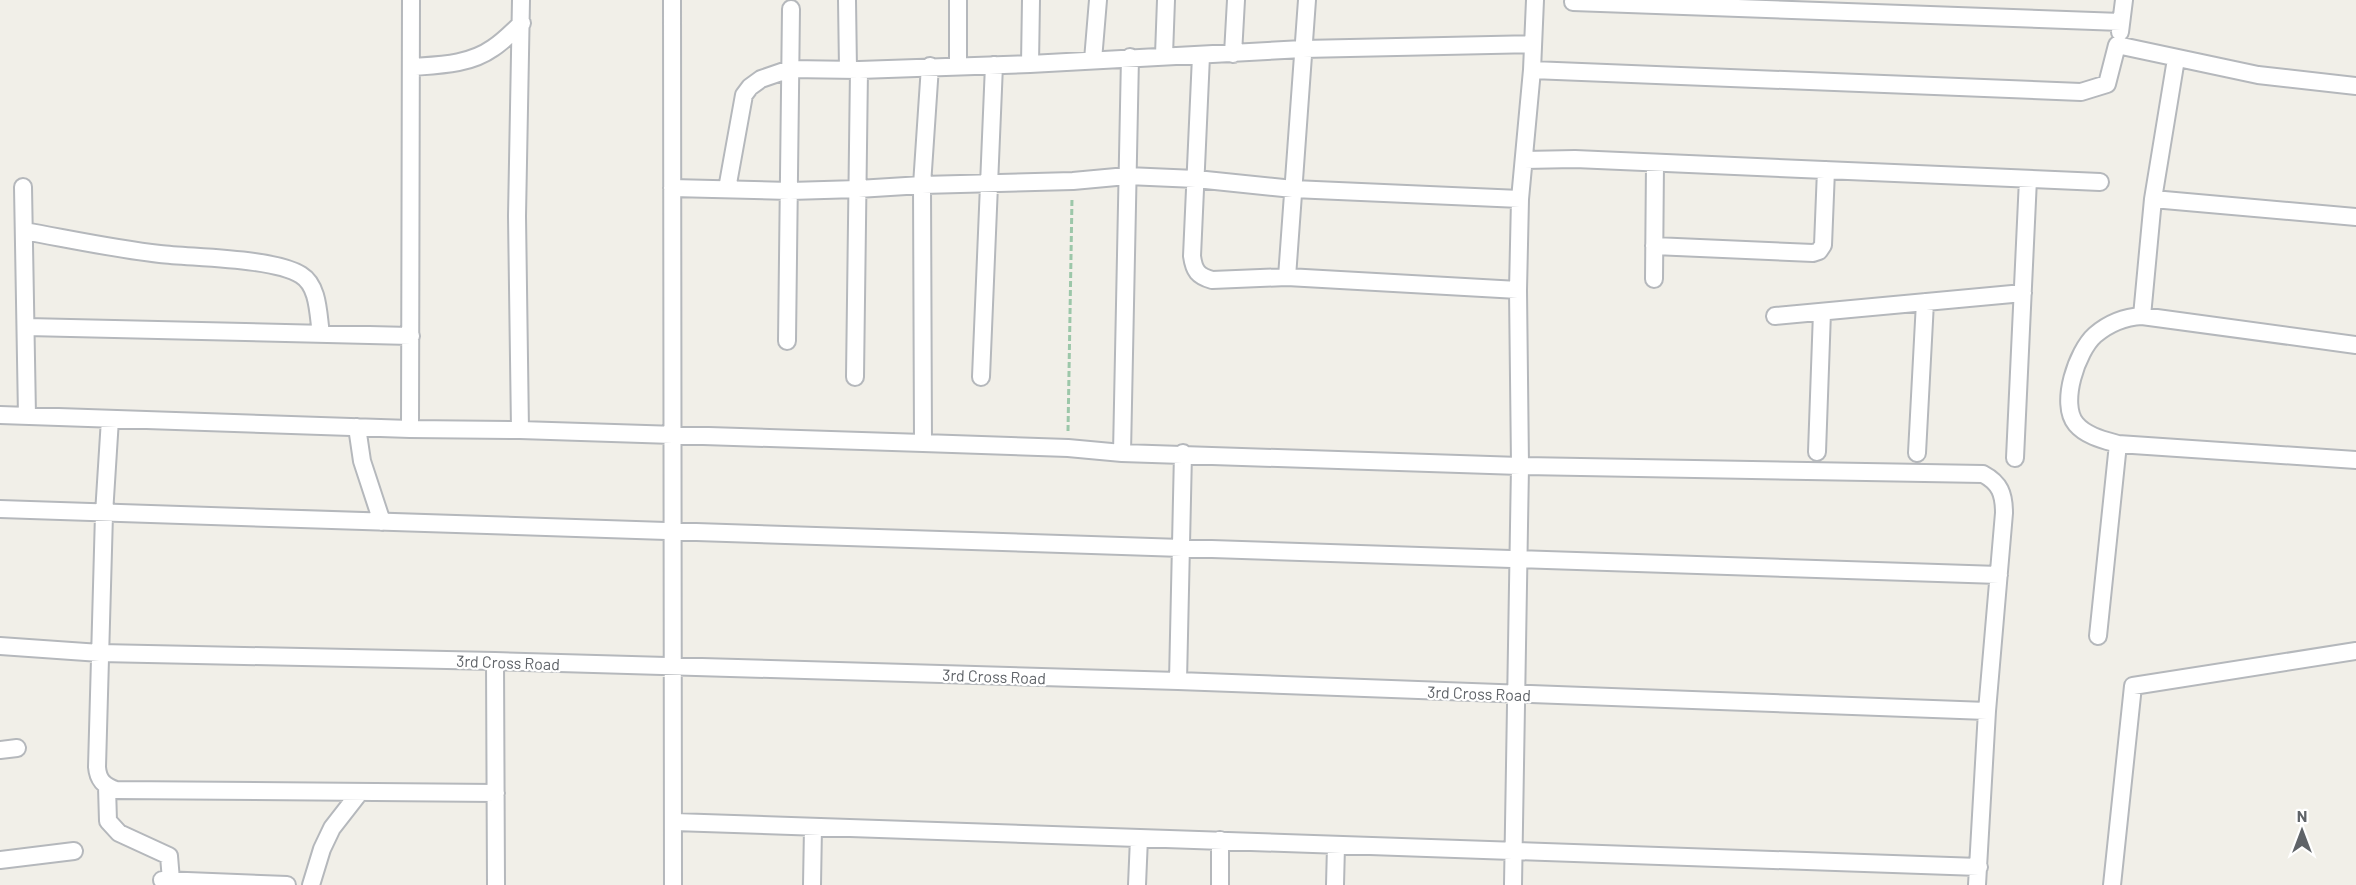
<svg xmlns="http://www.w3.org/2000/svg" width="2356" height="885" viewBox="0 0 2356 885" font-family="Barlow,sans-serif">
	<rect width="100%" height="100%" fill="#f1efe8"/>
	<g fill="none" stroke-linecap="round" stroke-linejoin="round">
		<g stroke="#b5b8bc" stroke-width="20">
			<path id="minor" d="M672,0L673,885
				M847,0L848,69
				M958,0V66
				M1573,2L2121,22
				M2120,32L2124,0
				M1233,54L1236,0
				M1164,55L1166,0
				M1201,56L1192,256C1194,271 1198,276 1212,280L1287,277L1518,290
				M1093,60L1098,0
				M1030,64L1031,0
				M411,67C439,65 469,65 493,48C504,41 513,31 522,23
				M1532,70L2081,92L2107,84L2117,45L2258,75L2356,86
				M1524,160L1575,159L2100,182
				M23,187L27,416
				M672,188L790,191L858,189L922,185L1073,181L1127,176L1196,179L1293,189L1520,199
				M727,189L744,95L750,87L761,79L790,69L859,70L1030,64L1303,49L1532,44
				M2153,199L2356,217
				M24,231C69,239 115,249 160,254C195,258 274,258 301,275C319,286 318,315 321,334
				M1654,246L1813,253L1819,251L1823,245L1826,170
				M1287,277L1307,0
				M1654,279L1655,163
				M1775,316L2023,293
				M2142,316L2153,199L2176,59
				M27,327L411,336
				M787,341L791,9
				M2356,345L2142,316C2125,317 2109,323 2095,335C2077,351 2059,404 2076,424C2086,436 2104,440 2118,444L2356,460
				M855,377L859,70
				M981,377L994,65
				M0,415L410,429L520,430L923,443L1068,448L1122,453L1520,466L1983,474C2000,483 2004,494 2004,513L1987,711L1977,885
				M110,419L104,514L97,767C98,780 104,786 116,790L496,793
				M357,427L362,461L382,522
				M410,429L411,0
				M520,430L517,216L521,0
				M923,443L922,185L930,66
				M1817,452L1822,312
				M1122,453L1130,57
				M1917,453L1925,302
				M2015,458L2028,179
				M0,509L1999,575
				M2098,636L2118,444
				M0,646L100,653L495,661L1178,681L1987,711
				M495,661L496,885
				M1178,681L1183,453
				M0,750L17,748
				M107,787L108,821L119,833L169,856L171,880
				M674,822L1979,867
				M0,860L74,851
				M162,880L287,885
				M311,885L322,849L332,828L360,792
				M812,885L813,827
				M1137,885L1139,838
				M1220,885V840
				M1335,885L1336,846
				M1513,885L1520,466L1518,290L1520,199L1532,70L1535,0
				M2112,885L2133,686L2356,651"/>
		</g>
		<path stroke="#9cc7a9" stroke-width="3" stroke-dasharray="6 3" stroke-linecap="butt" d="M1068,431L1072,198"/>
		<use href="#minor" stroke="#fff" stroke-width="16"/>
	</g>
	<g text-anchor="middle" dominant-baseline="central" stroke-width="4.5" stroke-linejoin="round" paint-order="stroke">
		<g font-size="16" fill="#5f6368" stroke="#fff">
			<text transform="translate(508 662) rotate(2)">3rd Cross Road</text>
			<text transform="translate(994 676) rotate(2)">3rd Cross Road</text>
			<text transform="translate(1479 693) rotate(2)">3rd Cross Road</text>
		</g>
	</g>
	<g transform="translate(2302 831)" stroke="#ffffff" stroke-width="4.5" paint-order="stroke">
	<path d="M0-4.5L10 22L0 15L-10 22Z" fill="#5f6368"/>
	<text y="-9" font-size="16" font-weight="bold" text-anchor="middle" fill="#5f6368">N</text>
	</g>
</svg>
